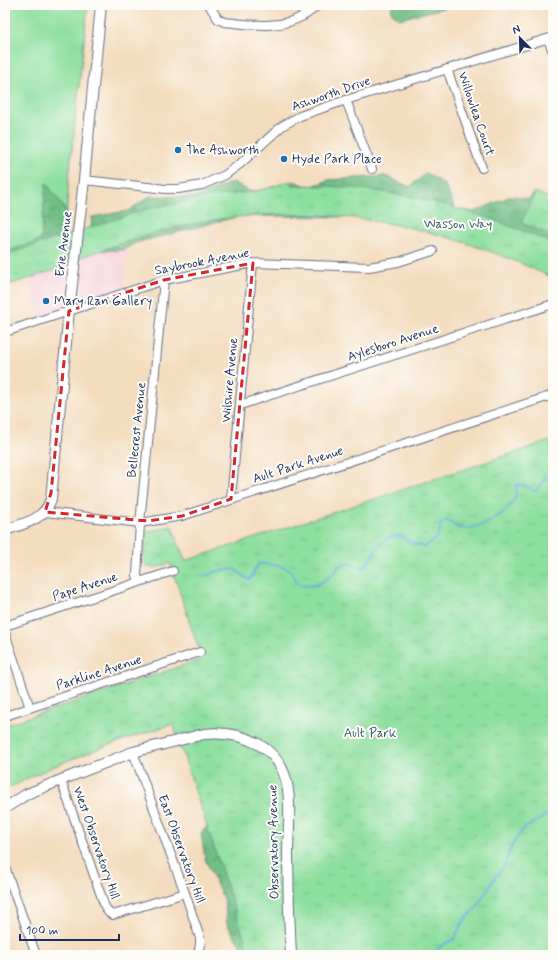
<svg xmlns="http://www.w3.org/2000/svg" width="558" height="960" viewBox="0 0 558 960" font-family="Mynerve,sans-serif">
	<defs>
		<pattern id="forest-crowns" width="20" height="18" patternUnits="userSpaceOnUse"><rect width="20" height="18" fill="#72be86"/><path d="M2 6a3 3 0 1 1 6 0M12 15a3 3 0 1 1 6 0" fill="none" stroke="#5d9b71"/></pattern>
		<pattern id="park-tufts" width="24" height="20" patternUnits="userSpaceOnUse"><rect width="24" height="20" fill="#8ddf9f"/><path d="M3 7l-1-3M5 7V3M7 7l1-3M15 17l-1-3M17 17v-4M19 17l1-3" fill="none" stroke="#79c08b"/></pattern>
	</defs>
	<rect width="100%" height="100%" fill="#fdfcf7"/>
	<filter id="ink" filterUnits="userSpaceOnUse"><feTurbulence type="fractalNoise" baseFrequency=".025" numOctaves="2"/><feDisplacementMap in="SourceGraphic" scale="8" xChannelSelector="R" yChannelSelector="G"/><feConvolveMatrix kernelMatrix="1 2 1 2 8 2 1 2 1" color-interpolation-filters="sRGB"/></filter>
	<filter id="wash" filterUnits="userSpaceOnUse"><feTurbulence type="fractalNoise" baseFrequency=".012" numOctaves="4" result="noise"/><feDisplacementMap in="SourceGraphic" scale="16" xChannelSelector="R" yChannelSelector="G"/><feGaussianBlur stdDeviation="0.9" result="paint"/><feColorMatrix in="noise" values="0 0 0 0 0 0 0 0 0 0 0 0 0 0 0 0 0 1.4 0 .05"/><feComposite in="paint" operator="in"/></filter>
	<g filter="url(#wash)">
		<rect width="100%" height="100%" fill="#f4ddbf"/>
		<path fill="#f6cfd8" d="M128,241L123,293L41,320L34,298L31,278L61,268L62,264Z"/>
		<path fill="#8ddf9f" stroke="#54877e" d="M5,5H88L69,177L65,236L5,255Z"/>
		<path fill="url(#forest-crowns)" stroke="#467672" d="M392,5H457L399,19L391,12Z
			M426,173L445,185L455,209L474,212L511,196L529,199L535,192L522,223L553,236V278L516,257L428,230L360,217L240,216L135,243L123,250L89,251L92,217L128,211L150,196L194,197L233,182L249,191L285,188L293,181L310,187L328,180L385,176L410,187Z
			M46,183L67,212L60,242L5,261V252L41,240Z
			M208,825L260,955H220L243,950L227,924L224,900L205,859L201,833Z"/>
		<path fill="url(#park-tufts)" stroke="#54877e" d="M291,181L293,185C384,185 470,206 553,244V278C441,224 315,199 192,224C148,233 105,249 62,264L61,268L5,286V255L147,209L202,198L258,191Z
			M535,192L553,200V236L521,223Z
			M553,440V955H224L247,946L173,724C116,742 58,761 5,790V725L202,659L170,563C161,565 146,574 143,560L146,532L172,526L185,561Z"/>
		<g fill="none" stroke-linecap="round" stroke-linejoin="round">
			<path stroke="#68aede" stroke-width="2" d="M199,577C209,575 227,566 237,571C242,574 242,577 250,580L258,564C265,563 282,566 288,569C293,572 294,578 297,582C309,593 334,578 339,566L348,563L363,568C376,556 380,532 402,537C404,538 407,540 410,542C414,544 420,545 424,547C437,539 438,538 441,524L446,520C451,522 456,527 460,528C477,531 509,514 515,498C517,494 516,489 516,485L526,486L535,491L546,478H552L553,477
				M431,955L444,944L454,939L465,919L476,908L494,879L504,866L508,854L515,840L523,829L553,812"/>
		</g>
	</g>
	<g filter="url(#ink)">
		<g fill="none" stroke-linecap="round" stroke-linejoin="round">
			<g stroke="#676c80" stroke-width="10">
				<path id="minor" d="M209,5L218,19L224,22C250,24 279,30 303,16C309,13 313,9 318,5
					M548,39L553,52
					M447,69L482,168
					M346,100L372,169
					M84,180L166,189H178L202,185L225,175L240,164L282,126L300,116L346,100L553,37
					M5,332L164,280L253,263L369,267L398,262L433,251
					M240,405L553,304
					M231,499L253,263
					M45,512L140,523L182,516L553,395
					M139,582L137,575L140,523L164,280
					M5,626L173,571
					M5,633L30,708
					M5,716L200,652
					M133,752L185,893L200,938V944L198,955
					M61,780L105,907L109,913L113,915L185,893
					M5,867L36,955"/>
			</g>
			<g stroke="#676c80" stroke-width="12">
				<path id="tertiary" d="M5,530C23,524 45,520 51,499L69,311L84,180L101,5
					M5,808L27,794L61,780L133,752L204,734C243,730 283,747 288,790C291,810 288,834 288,854C288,888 289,921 291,955"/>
			</g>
			<use href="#minor" stroke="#fff" stroke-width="8"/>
			<use href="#tertiary" stroke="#fff" stroke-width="10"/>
		</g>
	</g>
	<path fill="none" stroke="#d62828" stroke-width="3" stroke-dasharray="8 5" stroke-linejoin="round" d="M253,263L231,499L182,516L148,521L45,512L51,493L69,311L164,280Z"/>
	<g fill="#1f6fb2" stroke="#fdfcf7" stroke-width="1.5">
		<circle cx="178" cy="150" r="4"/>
		<circle cx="284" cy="159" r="4"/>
		<circle cx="46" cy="301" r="4"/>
	</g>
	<g text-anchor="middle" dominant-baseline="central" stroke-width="4" stroke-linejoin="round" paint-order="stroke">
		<g font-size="13" fill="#1b2f5e" stroke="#fdfcf7">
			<text transform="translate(331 94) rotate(-19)">Ashworth Drive</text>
			<text transform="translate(476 114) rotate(71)">Willowlea Court</text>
			<text transform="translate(64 244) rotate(-83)">Erie Avenue</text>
			<text transform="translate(202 262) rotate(-11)">Saybrook Avenue</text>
			<text transform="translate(393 343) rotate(-18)">Aylesboro Avenue</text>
			<text transform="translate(230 380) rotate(-85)">Wilshire Avenue</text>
			<text transform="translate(137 430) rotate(-84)">Bellecrest Avenue</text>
			<text transform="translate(298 465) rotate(-18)">Ault Park Avenue</text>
			<text transform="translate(85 587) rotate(-18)">Pape Avenue</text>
			<text transform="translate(99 673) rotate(-18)">Parkline Avenue</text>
			<text transform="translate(274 842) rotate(-91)">Observatory Avenue</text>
			<text transform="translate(96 843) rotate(71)">West Observatory Hill</text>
			<text transform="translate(181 849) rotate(70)">East Observatory Hill</text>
		</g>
		<g font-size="13" fill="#1b2f5e" stroke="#fdfcf7" text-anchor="start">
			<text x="186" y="150">The Ashworth</text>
			<text x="292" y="159">Hyde Park Place</text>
			<text x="54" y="301">Mary Ran Gallery</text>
		</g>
		<g font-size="13" fill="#385b6e" stroke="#fdfcf7">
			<text x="458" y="224">Wasson Way</text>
			<text x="370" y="733">Ault Park</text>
		</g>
	</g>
	<rect width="558" height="960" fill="none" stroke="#fdfcf7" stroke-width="20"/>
	<g transform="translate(520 38) rotate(337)" stroke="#fdfcf7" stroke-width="3" paint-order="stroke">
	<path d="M0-3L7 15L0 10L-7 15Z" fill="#1b2f5e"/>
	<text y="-6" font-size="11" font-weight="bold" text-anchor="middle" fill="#1b2f5e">N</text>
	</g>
	<path d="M20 934v6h99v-6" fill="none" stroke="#1b2f5e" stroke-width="2"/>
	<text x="26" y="934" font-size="12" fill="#1b2f5e" stroke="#fdfcf7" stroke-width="3" paint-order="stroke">100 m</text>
</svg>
